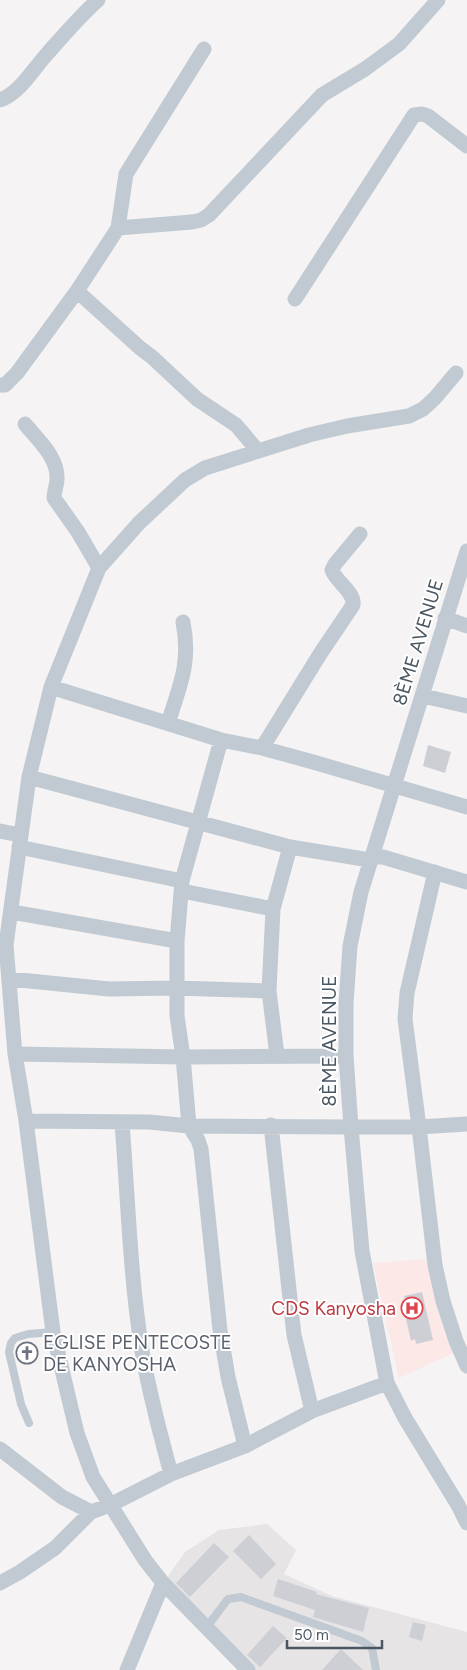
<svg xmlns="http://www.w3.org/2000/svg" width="467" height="1670" viewBox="0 0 467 1670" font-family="Figtree,sans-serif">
	<rect width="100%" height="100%" fill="#f5f3f3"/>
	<path fill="#e6e4e5" d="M267,1524L296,1550L284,1574L332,1596L467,1632V1670H251L164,1582L185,1552L219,1530Z"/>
	<path fill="#fce8e6" d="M426,1259L453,1353L399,1378L373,1263Z"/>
	<path fill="#cdcfd5" d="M428,745L451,752L445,773L423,766Z
		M422,1292L433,1340L416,1344L415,1339L411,1341L402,1301L405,1300L404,1296Z
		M249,1535L276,1564L261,1579L233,1551Z
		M214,1543L229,1557L190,1597L176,1583Z
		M278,1579L317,1592L316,1594L369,1608L363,1632L313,1617L315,1610L273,1596Z
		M413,1622L426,1625L422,1641L409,1637Z
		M273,1626L287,1638L260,1667L247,1655Z
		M341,1649L363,1670H322Z"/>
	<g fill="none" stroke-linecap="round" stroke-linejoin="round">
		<path stroke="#c1cad2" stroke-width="8" d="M29,1423L21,1404L9,1352L11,1343L15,1338L28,1334L53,1332
			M206,1628L228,1599L241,1597L362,1641L372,1648L376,1670"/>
		<path stroke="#c1cad2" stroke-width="15" d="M0,100C20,93 33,69 47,54C63,36 80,16 98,0
			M118,228L126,174L204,49
			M77,291L140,348L152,357L197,399L236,425L258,451
			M295,299L414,115L422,114L428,116L467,146
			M0,385H5L17,373L77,291L118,228L192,222L201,220L209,215L322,95L365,69L399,44L438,0
			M25,424C38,440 58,457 57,479C57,486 54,491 54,498L78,532L99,568
			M467,551L361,892L350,946L346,1003V1056L351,1127L362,1251L387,1383L405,1418L458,1505L467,1523
			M445,618L467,626
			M51,687L221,740L262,748L313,762L467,807
			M423,696L467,706
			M168,723C180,685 191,663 183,622
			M221,740L182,881L177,941V1016L183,1057L189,1126L198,1140L201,1149L220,1330L228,1377L245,1446
			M262,748L320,654L353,605C355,592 336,582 332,570L335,564L360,534
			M29,777L290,847L370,860L376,857H383L467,882
			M0,831L20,835
			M19,847L182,881
			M435,872L407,993L405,1019L419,1127L435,1265L443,1301L456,1341L467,1366
			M182,891L273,909
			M12,912L177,941
			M10,979L109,989L176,988L269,991
			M15,1054L183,1057L346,1056
			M277,1055L269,991L273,909L290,847
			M26,1121L149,1122L189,1126L351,1127H419L467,1124
			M122,1123C128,1199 130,1276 142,1351C149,1393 160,1433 171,1474
			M271,1125L294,1335L312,1411
			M0,1449L62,1497L91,1512
			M0,1583L20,1572L55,1548L91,1512L110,1505L171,1474L245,1446L312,1411L387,1383
			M127,1670L163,1583
			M248,1670L163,1583L145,1560L93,1477L77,1433L53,1332L26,1121L15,1054L6,945L29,777L51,687L99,568L139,523L185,480L205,468L309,435L347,426L409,416L423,409L435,398L456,373"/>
	</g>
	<defs>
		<g id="hospital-ring" transform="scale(1.125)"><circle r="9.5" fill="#fff" stroke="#e0444e" stroke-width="1.5"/><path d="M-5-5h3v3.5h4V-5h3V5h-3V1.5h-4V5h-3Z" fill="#e0444e"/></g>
		<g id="church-ring" transform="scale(1.125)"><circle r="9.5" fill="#fff" stroke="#6b7280" stroke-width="1.5"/><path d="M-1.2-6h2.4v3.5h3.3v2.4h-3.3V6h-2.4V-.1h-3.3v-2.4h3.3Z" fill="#6b7280"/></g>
	</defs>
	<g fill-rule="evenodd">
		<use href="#hospital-ring" x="412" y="1308"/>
		<use href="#church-ring" x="27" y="1353"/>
	</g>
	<g text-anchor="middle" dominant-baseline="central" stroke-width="4" stroke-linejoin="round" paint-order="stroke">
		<g font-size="19" fill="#4a5661" stroke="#fff">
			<text transform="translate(418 642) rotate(-73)">8ÈME AVENUE</text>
			<text transform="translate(329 1041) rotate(-90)">8ÈME AVENUE</text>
		</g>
		<g font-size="19" fill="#be3a42" stroke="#fff" text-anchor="end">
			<text x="396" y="1308">CDS Kanyosha</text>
		</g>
		<g font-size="19" fill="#5b616d" stroke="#fff" text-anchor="start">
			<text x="43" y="1342">EGLISE PENTECOSTE<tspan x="43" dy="22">DE KANYOSHA</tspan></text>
		</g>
	</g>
	<path d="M287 1640v8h95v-8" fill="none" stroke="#4a5661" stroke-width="2.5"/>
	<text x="294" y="1640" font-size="15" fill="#4a5661" stroke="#ffffff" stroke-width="4" paint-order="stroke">50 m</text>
</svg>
